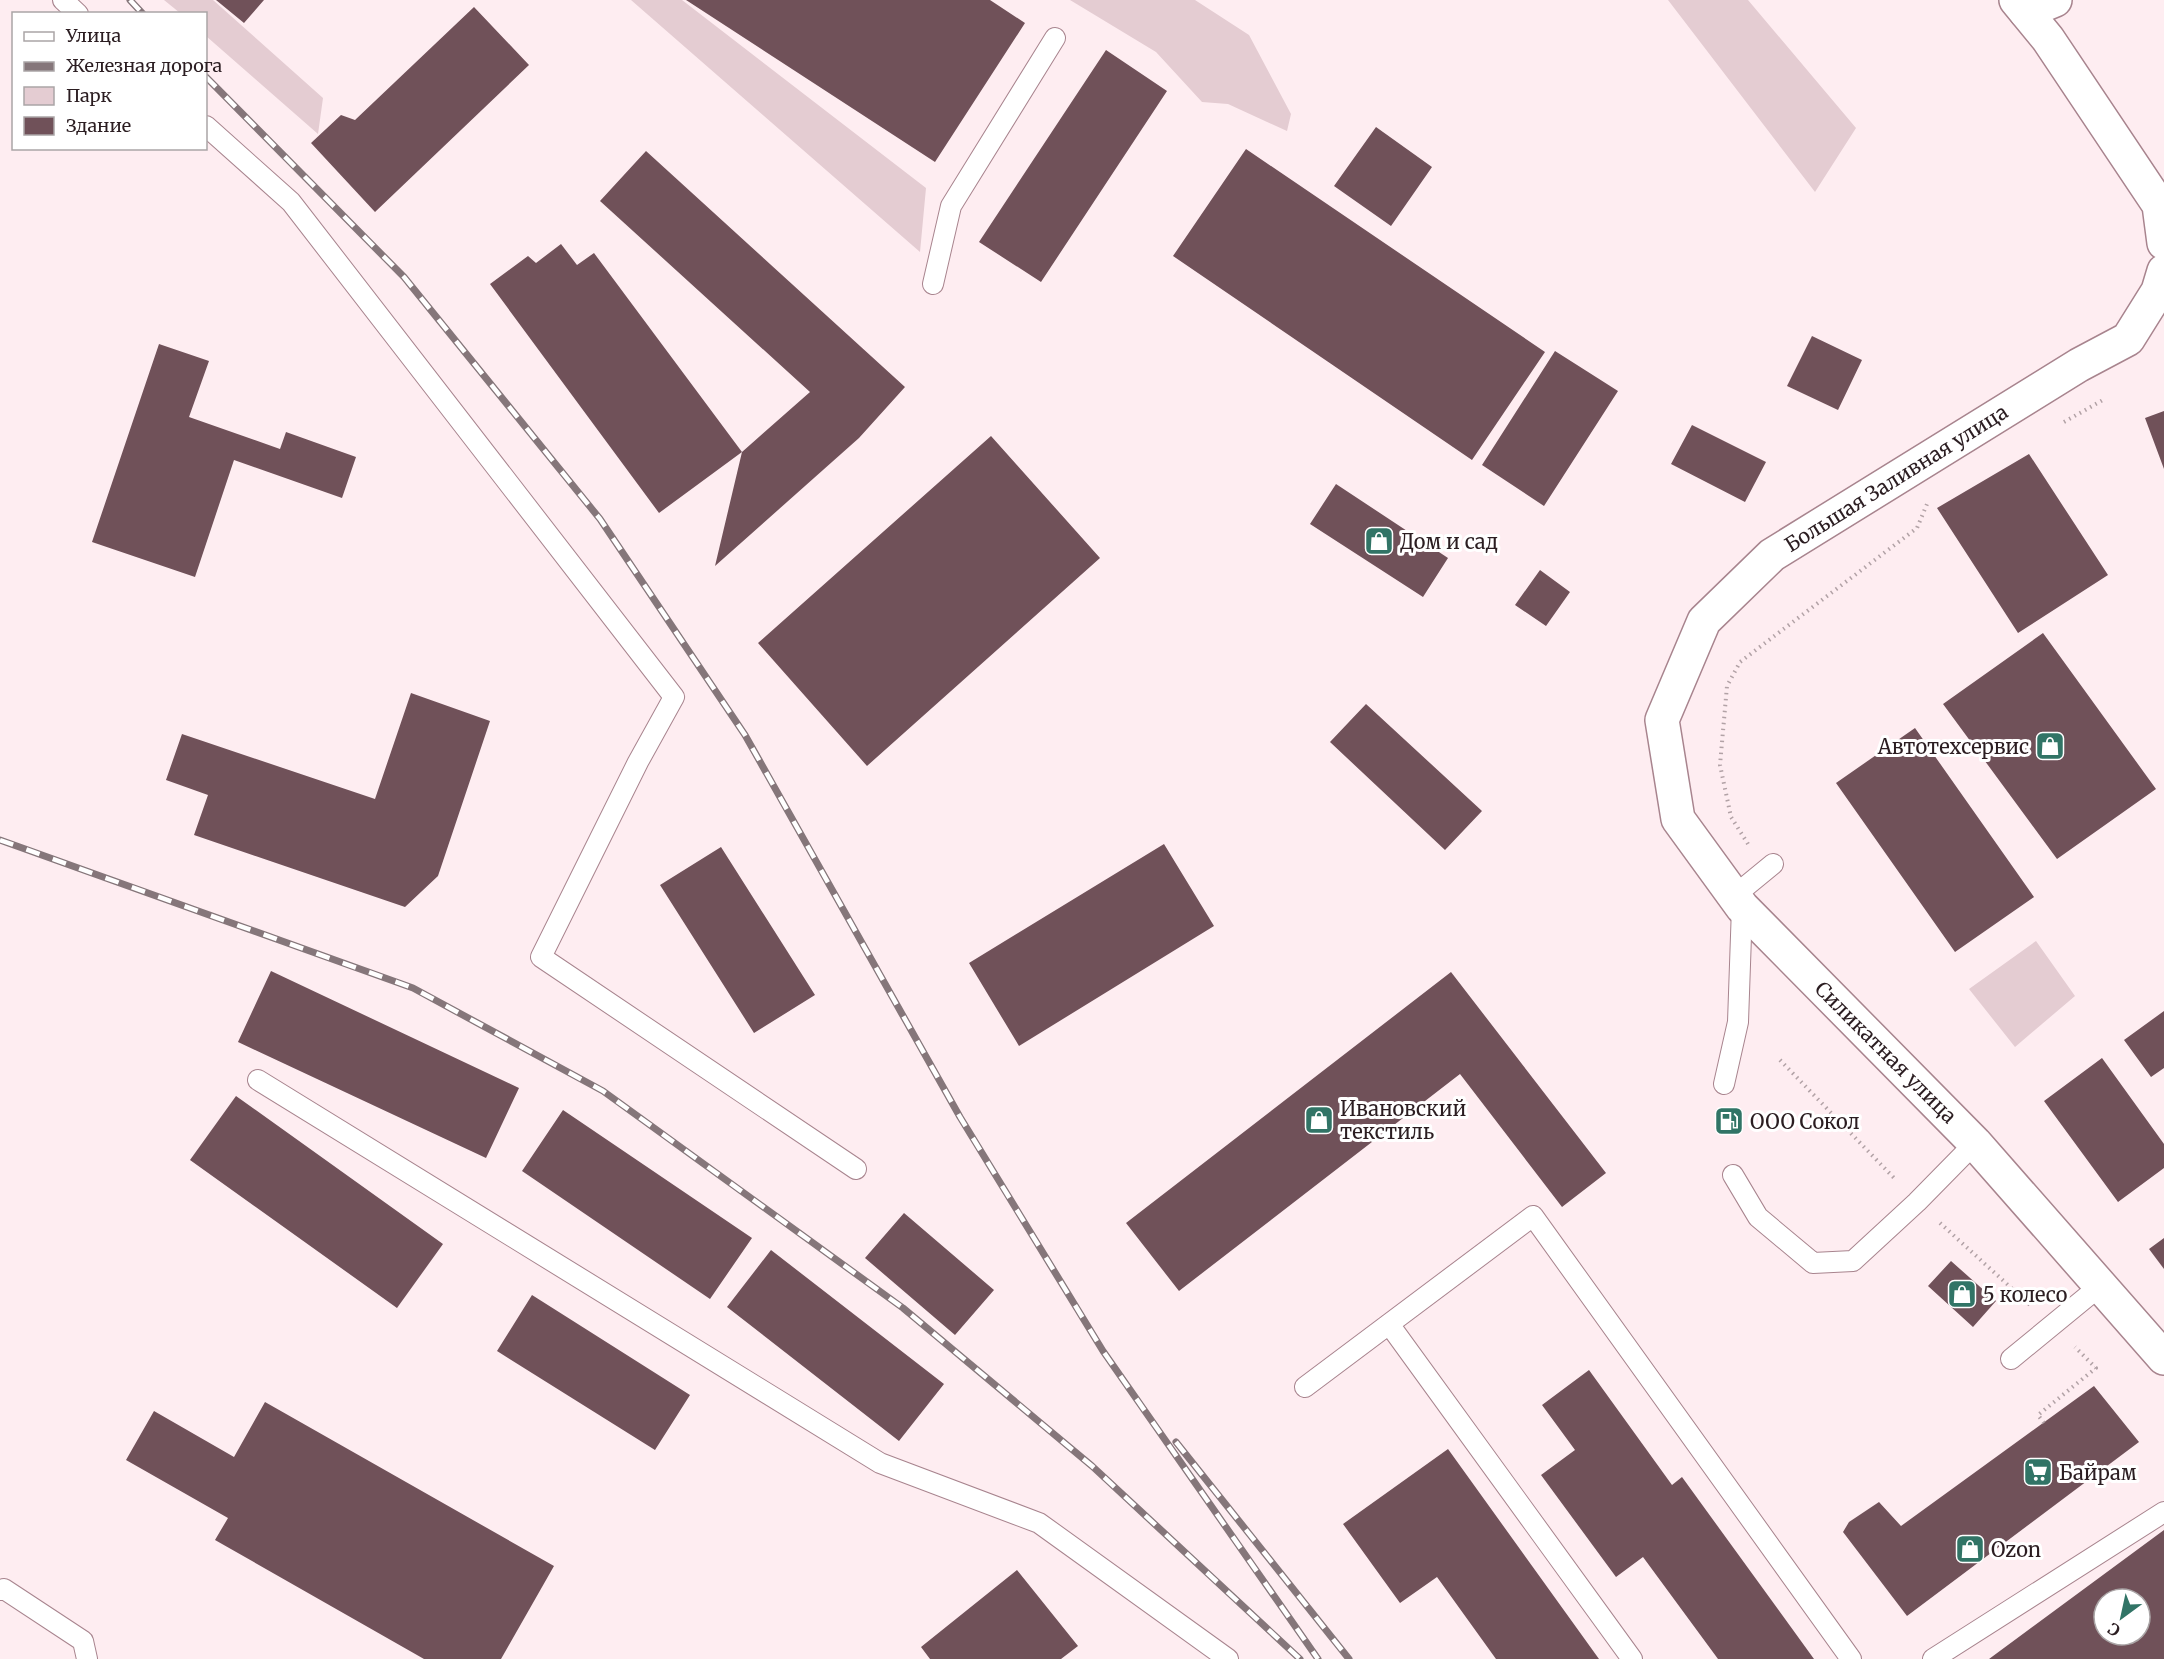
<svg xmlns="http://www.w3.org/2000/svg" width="2164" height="1659" viewBox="0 0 2164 1659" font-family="Merriweather,serif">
	<rect width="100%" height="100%" fill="#feedf1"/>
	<path fill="#e4ccd2" d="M164,0H213L323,98L318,134L206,36V14L180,13Z
		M631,0H682L926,188L920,252Z
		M1070,0H1195L1249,35L1291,114L1287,131L1228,104L1202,102L1156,52Z
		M1668,0H1748L1856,128L1815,192Z
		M2036,941L2075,996L2015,1047L1969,989Z"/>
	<path fill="#705159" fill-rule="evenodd" d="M216,0H264L244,23Z
		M686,0H990L1025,23L935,162Z
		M474,7L529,65L375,212L311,143L341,115L355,120Z
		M1106,50L1167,91L1041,282L979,242Z
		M1376,127L1432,167L1391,226L1334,186Z
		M1246,149L1545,352L1472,460L1173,256Z
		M646,151L905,387L859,438L715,566L742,452L659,513L490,284L528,256L536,263L561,244L577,265L594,253L742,452L810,392L600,201Z
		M1812,336L1862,360L1838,410L1787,386Z
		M159,344L209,361L189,417L280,449L286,432L356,457L342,498L234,460L195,577L92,542Z
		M1555,351L1618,391L1544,506L1482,465Z
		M2164,411V469L2145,418Z
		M1692,425L1766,462L1745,502L1671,464Z
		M991,436L1100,558L867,766L758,643Z
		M2029,454L2108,575L2018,633L1937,508Z
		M1336,484L1448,558L1423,597L1310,524Z
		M1540,570L1570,592L1546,626L1515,605Z
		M2043,633L2156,789L2057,859L1943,704Z
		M411,693L490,721L438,876L405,907L194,835L208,795L166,780L182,734L375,799Z
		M1366,704L1482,811L1445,850L1330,742Z
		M1915,728L2034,897L1955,952L1836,783Z
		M1164,844L1214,926L1019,1046L969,963Z
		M721,847L815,995L754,1033L660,885Z
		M271,971L519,1088L486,1158L238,1042Z
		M1451,972L1606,1173L1562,1207L1460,1074L1179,1291L1126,1223Z
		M2164,1011V1068L2151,1077L2124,1040Z
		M2102,1058L2164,1144V1168L2118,1202L2044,1101Z
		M236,1096L443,1244L397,1308L190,1160Z
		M563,1110L752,1238L710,1299L522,1171Z
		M904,1213L994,1290L955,1335L865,1258Z
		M2164,1238V1269L2149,1249Z
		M771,1250L944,1384L899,1441L727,1307Z
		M1951,1261L1996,1301L1973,1327L1928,1286Z
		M532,1295L690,1395L655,1450L497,1351Z
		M1589,1370L1672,1485L1682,1477L1814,1659H1718L1643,1557L1616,1577L1541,1475L1575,1450L1542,1405Z
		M2094,1386L2139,1442L1907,1616L1843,1532L1849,1522L1879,1502L1901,1526Z
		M265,1402L554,1566L501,1659H424L215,1540L228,1518L126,1460L154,1411L234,1457Z
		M1448,1449L1599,1659H1496L1437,1577L1400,1603L1343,1524Z
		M2164,1530V1659H1989ZM2104,1599H2140V1635H2104Z
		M1017,1570L1078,1646L1061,1659H930L921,1647Z"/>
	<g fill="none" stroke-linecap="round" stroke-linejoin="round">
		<g stroke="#a8848e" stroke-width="22">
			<path id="service" d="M63,0L78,14
				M206,126L291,202L674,697L638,762L541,957L856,1169
				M933,284L951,206L1055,38
				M1734,896L1773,864
				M258,1080L880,1463L1039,1523L1228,1659
				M1724,1084L1738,1022L1742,907
				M1733,1175L1758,1217L1813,1263L1853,1261L1917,1202L1975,1143
				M1389,1324L1632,1659
				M2011,1359L2100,1286
				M1305,1387L1533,1216L1851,1659
				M0,1590L4,1589L83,1641L87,1659
				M1933,1659L2164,1512"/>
		</g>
		<g stroke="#a8848e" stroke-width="36">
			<path id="minor" d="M2026,12L2055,0"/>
		</g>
		<g stroke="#a8848e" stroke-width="36">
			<path id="tertiary" d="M2016,0L2048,39L2159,205L2164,208
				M2159,205L2164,243
				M2164,271L2158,291L2128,339L2079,365L1772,555L1704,621L1662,720L1678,819L1742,907L1975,1143L2164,1358"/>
		</g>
		<path stroke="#b2a2a6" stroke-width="4" stroke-dasharray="1.5 4.5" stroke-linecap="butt" d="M2064,422L2103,400
			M1748,844L1731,817L1720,765L1727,686L1740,662L1917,528L1927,504
			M1780,1060L1896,1180
			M1940,1223L2030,1305
			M2044,1423L2038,1415L2096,1368L2075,1347"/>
		<use href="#service" stroke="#fff" stroke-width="20"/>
		<use href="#minor" stroke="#fff" stroke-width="33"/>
		<use href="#tertiary" stroke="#fff" stroke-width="33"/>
		<g stroke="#85767a" stroke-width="7">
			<path id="rail" d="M130,0L143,14
				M206,77L404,277L600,519L745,735L960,1117L1103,1351L1318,1659
				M0,840L413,988L603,1091L903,1308L1092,1466L1300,1659
				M1176,1442L1349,1659"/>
		</g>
		<use href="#rail" stroke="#fff" stroke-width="4.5" stroke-dasharray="14" stroke-linecap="butt"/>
	</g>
	<defs>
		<g id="shop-square" transform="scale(1.5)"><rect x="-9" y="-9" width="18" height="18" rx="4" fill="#317466" stroke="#fff"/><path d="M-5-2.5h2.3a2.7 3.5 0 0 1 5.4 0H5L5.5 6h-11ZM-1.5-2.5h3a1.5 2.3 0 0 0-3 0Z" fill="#fff"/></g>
		<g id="fuel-square" transform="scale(1.5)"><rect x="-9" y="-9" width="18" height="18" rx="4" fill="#317466" stroke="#fff"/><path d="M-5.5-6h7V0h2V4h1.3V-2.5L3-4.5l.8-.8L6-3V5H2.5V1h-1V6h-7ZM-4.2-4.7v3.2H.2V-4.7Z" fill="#fff"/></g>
		<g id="supermarket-square" transform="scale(1.5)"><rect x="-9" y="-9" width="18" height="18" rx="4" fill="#317466" stroke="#fff"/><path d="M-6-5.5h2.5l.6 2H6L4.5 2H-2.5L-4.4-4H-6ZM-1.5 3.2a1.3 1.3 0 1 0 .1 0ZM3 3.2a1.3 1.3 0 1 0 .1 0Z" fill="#fff"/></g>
	</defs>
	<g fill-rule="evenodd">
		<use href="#shop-square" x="1379" y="541"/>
		<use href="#shop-square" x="2050" y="746"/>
		<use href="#shop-square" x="1319" y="1120"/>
		<use href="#fuel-square" x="1729" y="1121"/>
		<use href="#shop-square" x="1962" y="1294"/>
		<use href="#supermarket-square" x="2038" y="1472"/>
		<use href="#shop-square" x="1970" y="1549"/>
	</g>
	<g text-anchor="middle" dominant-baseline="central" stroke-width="6" stroke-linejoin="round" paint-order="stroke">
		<g font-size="20" fill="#2b1d21" stroke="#fff">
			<text transform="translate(1896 478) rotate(-32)">Большая Заливная улица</text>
			<text transform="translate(1886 1052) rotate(45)">Силикатная улица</text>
		</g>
		<g font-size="20" fill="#2b1d21" stroke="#fff" text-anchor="start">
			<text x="1400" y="541">Дом и сад</text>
			<text x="2029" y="746" text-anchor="end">Автотехсервис</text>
			<text x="1340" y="1108">Ивановский<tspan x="1340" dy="23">текстиль</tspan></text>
			<text x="1750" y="1121">ООО Сокол</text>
			<text x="1983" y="1294">5 колесо</text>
			<text x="2059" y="1472">Байрам</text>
			<text x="1991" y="1549">Ozon</text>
		</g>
	</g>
	<rect x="12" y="12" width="195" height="138" fill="#ffffff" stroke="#aaa5a6" stroke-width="1.5"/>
	<rect x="24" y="32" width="30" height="9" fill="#ffffff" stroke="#aaa5a6" stroke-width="1.5"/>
	<text x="66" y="42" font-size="18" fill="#2b1d21">Улица</text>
	<rect x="24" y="62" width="30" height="9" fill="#85767a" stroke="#aaa5a6" stroke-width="1.5"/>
	<text x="66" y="72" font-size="18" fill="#2b1d21">Железная дорога</text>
	<rect x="24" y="87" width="30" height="18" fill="#e4ccd2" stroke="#aaa5a6" stroke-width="1.5"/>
	<text x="66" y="102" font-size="18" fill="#2b1d21">Парк</text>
	<rect x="24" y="117" width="30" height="18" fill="#705159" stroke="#aaa5a6" stroke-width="1.5"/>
	<text x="66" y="132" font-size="18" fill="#2b1d21">Здание</text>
	<g transform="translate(2122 1617) rotate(213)"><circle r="28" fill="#ffffff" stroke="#aaa5a6" stroke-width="1.5"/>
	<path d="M0-4.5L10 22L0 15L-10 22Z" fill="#317466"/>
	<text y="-9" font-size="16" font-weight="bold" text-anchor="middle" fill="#2b1d21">С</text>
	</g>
</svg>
